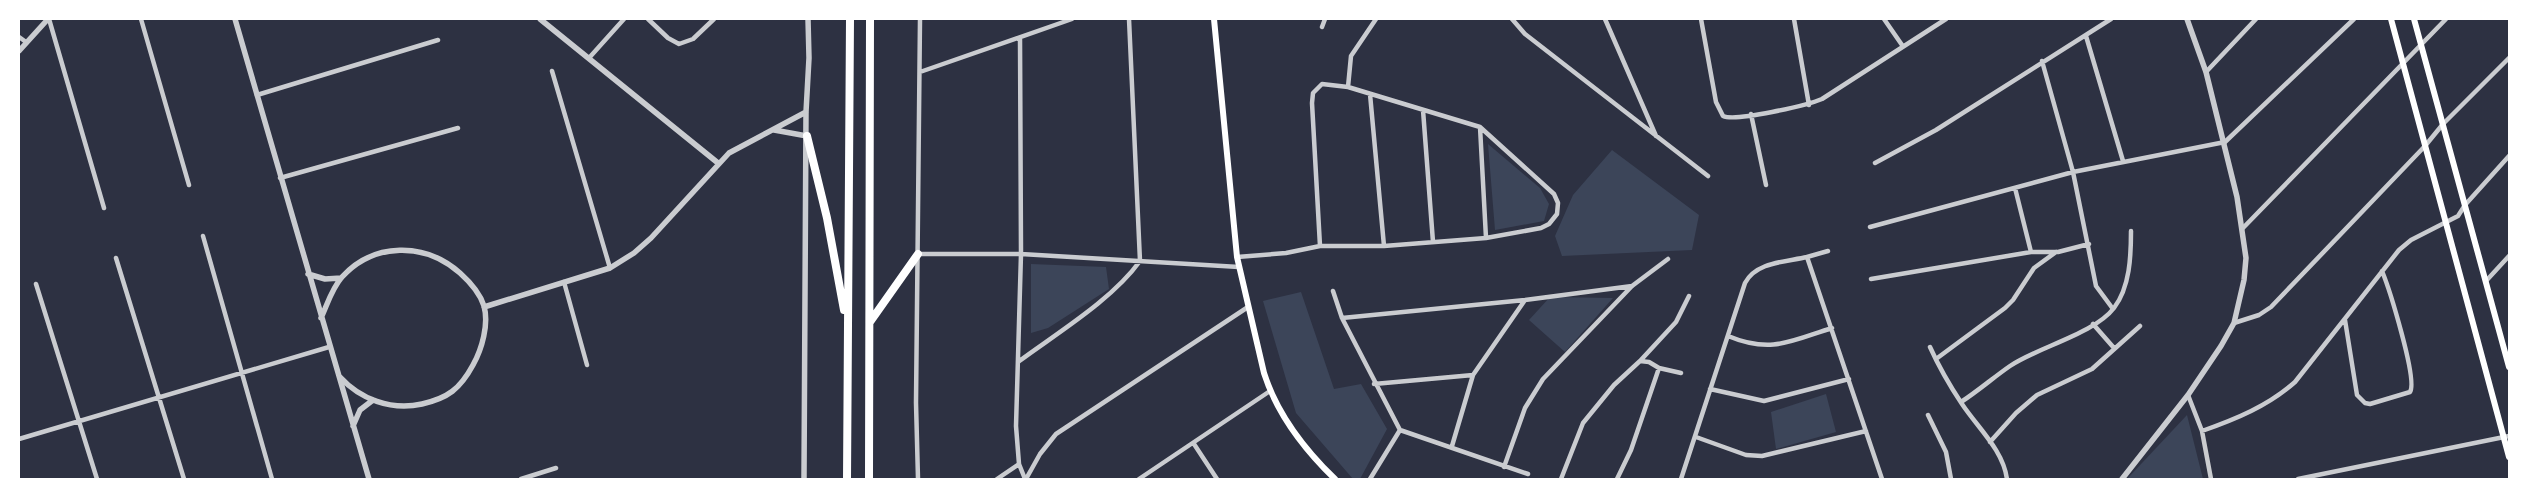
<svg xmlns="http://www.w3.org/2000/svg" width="2528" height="498" viewBox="0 0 2528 498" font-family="Rubik,sans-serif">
	<rect width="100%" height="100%" fill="#2d3142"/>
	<path fill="#3c4559" d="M1488,144L1540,188L1549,204L1544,221L1495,230Z
		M1612,150L1699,215L1692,250L1562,256L1555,236L1573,195Z
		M1031,264L1106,267L1109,289L1048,328L1031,333Z
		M1301,292L1334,389L1361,384L1387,429L1360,479H1353L1296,413L1263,301Z
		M1550,297L1613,298L1565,352L1529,320Z
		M1826,394L1836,432L1776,449L1771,412Z
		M2187,415L2203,479H2127Z"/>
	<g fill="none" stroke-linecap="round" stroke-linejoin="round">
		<path stroke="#caccd0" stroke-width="4.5" d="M49,19L104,208
			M141,19L189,185
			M648,19L668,38L679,44L693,39L714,19
			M1512,19L1525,34L1708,176
			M1605,19L1656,136
			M1701,19L1716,102L1723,116C1736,122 1808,105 1822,99L1946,19
			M1794,19L1809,105
			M1884,19L1902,45
			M1322,27L1325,19
			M2086,36L2123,161
			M19,37L26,42
			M1020,38L1021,254L1016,426L1019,464L1025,479
			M589,58L624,19
			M2042,61L2073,172L2096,286L2113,309
			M552,71L610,268
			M920,72L1072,19
			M2206,72L2256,19
			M1348,87L1351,56L1376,19
			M1370,94L1384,246
			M257,95L438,40
			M1423,110L1433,242
			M1751,114L1766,185
			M1480,127L1486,238
			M1875,163L1936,130L2111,19
			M280,178L458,128
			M2015,188L2031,252
			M1870,227L2073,172L2225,142L2354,19
			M2243,228L2446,19
			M203,236L272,479
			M918,254H1021L1239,267
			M1237,257L1286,253L1320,246H1384L1486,238L1541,228L1549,224L1557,214L1558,203L1554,194L1480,127L1348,87L1322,84L1313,93L1312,103L1320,246
			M1807,257L1828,251
			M116,258L184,479
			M1871,279L2031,252H2058L2089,244
			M2486,281L2509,256
			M564,282L587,365
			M36,284L97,479
			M1333,291L1342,318L1400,430L1528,474
			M1342,318L1525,300L1632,286
			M2345,320L2357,395L2365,403L2370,404L2410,392C2418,380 2389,288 2382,271
			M2234,323L2259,315L2271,307L2425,146L2443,124L2509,58
			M2093,324L2114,348
			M1728,336C1771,354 1791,341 1832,328
			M1930,347C1939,367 1950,386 1962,404C1978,428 2003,450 2007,479
			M1936,359L2005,308L2013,300L2034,268L2056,252
			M1640,361L1676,322L1689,296
			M1018,362C1057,333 1112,300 1140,261L1129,19
			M1374,384L1473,375
			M1710,389L1764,401L1849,379
			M2188,395L2202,431L2211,479
			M1961,402C1978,391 1994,377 2010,366C2038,347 2094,334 2114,308C2130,287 2131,256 2131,231
			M1928,415L1946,452L1951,479
			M2202,431C2236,419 2268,406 2295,382L2399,250L2411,240L2458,216L2465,205L2509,156
			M1696,437L1746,455L1762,456L1866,431
			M19,439L329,347
			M1990,442L2016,413L2037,395L2092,369L2140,326
			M1194,444L1217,479
			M1452,446L1473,375L1525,300
			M1504,467L1525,408L1543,379L1632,286L1668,259
			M521,479L556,468
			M918,479L916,403L920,19
			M997,479L1019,464
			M1026,479L1040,454L1056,434L1248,307
			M1139,479L1270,391
			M1370,479L1400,430
			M1561,479L1583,423L1614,385L1640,361L1649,362L1659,368L1681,373
			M1617,479L1631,450L1659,368
			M1681,479L1745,283C1756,262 1785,262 1807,257L1882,479
			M2298,479L2509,436"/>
		<path stroke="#caccd0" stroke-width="5.5" d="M235,19L369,479
			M540,19L718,163
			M19,51L48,19
			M774,130L807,136
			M308,274L325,279L341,278
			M484,307L610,268L634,253L651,238L729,153L806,112
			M321,318C327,305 332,288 342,277C374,242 425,242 460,273C470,282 480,293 484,306C489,324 482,349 473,365C460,389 448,398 422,404C391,411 360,399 340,377
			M353,426L360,410L373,400
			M804,479L806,112L809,58L808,19
			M2122,479L2188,395L2221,346L2234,323L2244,280L2246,258L2237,197L2206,72L2187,19"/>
		<path stroke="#fff" stroke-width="6" d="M1214,19L1237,257L1264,373C1277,414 1304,449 1335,479
			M2391,19L2509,457
			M2414,19L2509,367"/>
		<path stroke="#fff" stroke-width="8" d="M807,136L827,218L844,310
			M870,322L918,254
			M847,479L850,19
			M869,479L870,19"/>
	</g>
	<rect width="2528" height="498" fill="none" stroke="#ffffff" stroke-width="40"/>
</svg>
